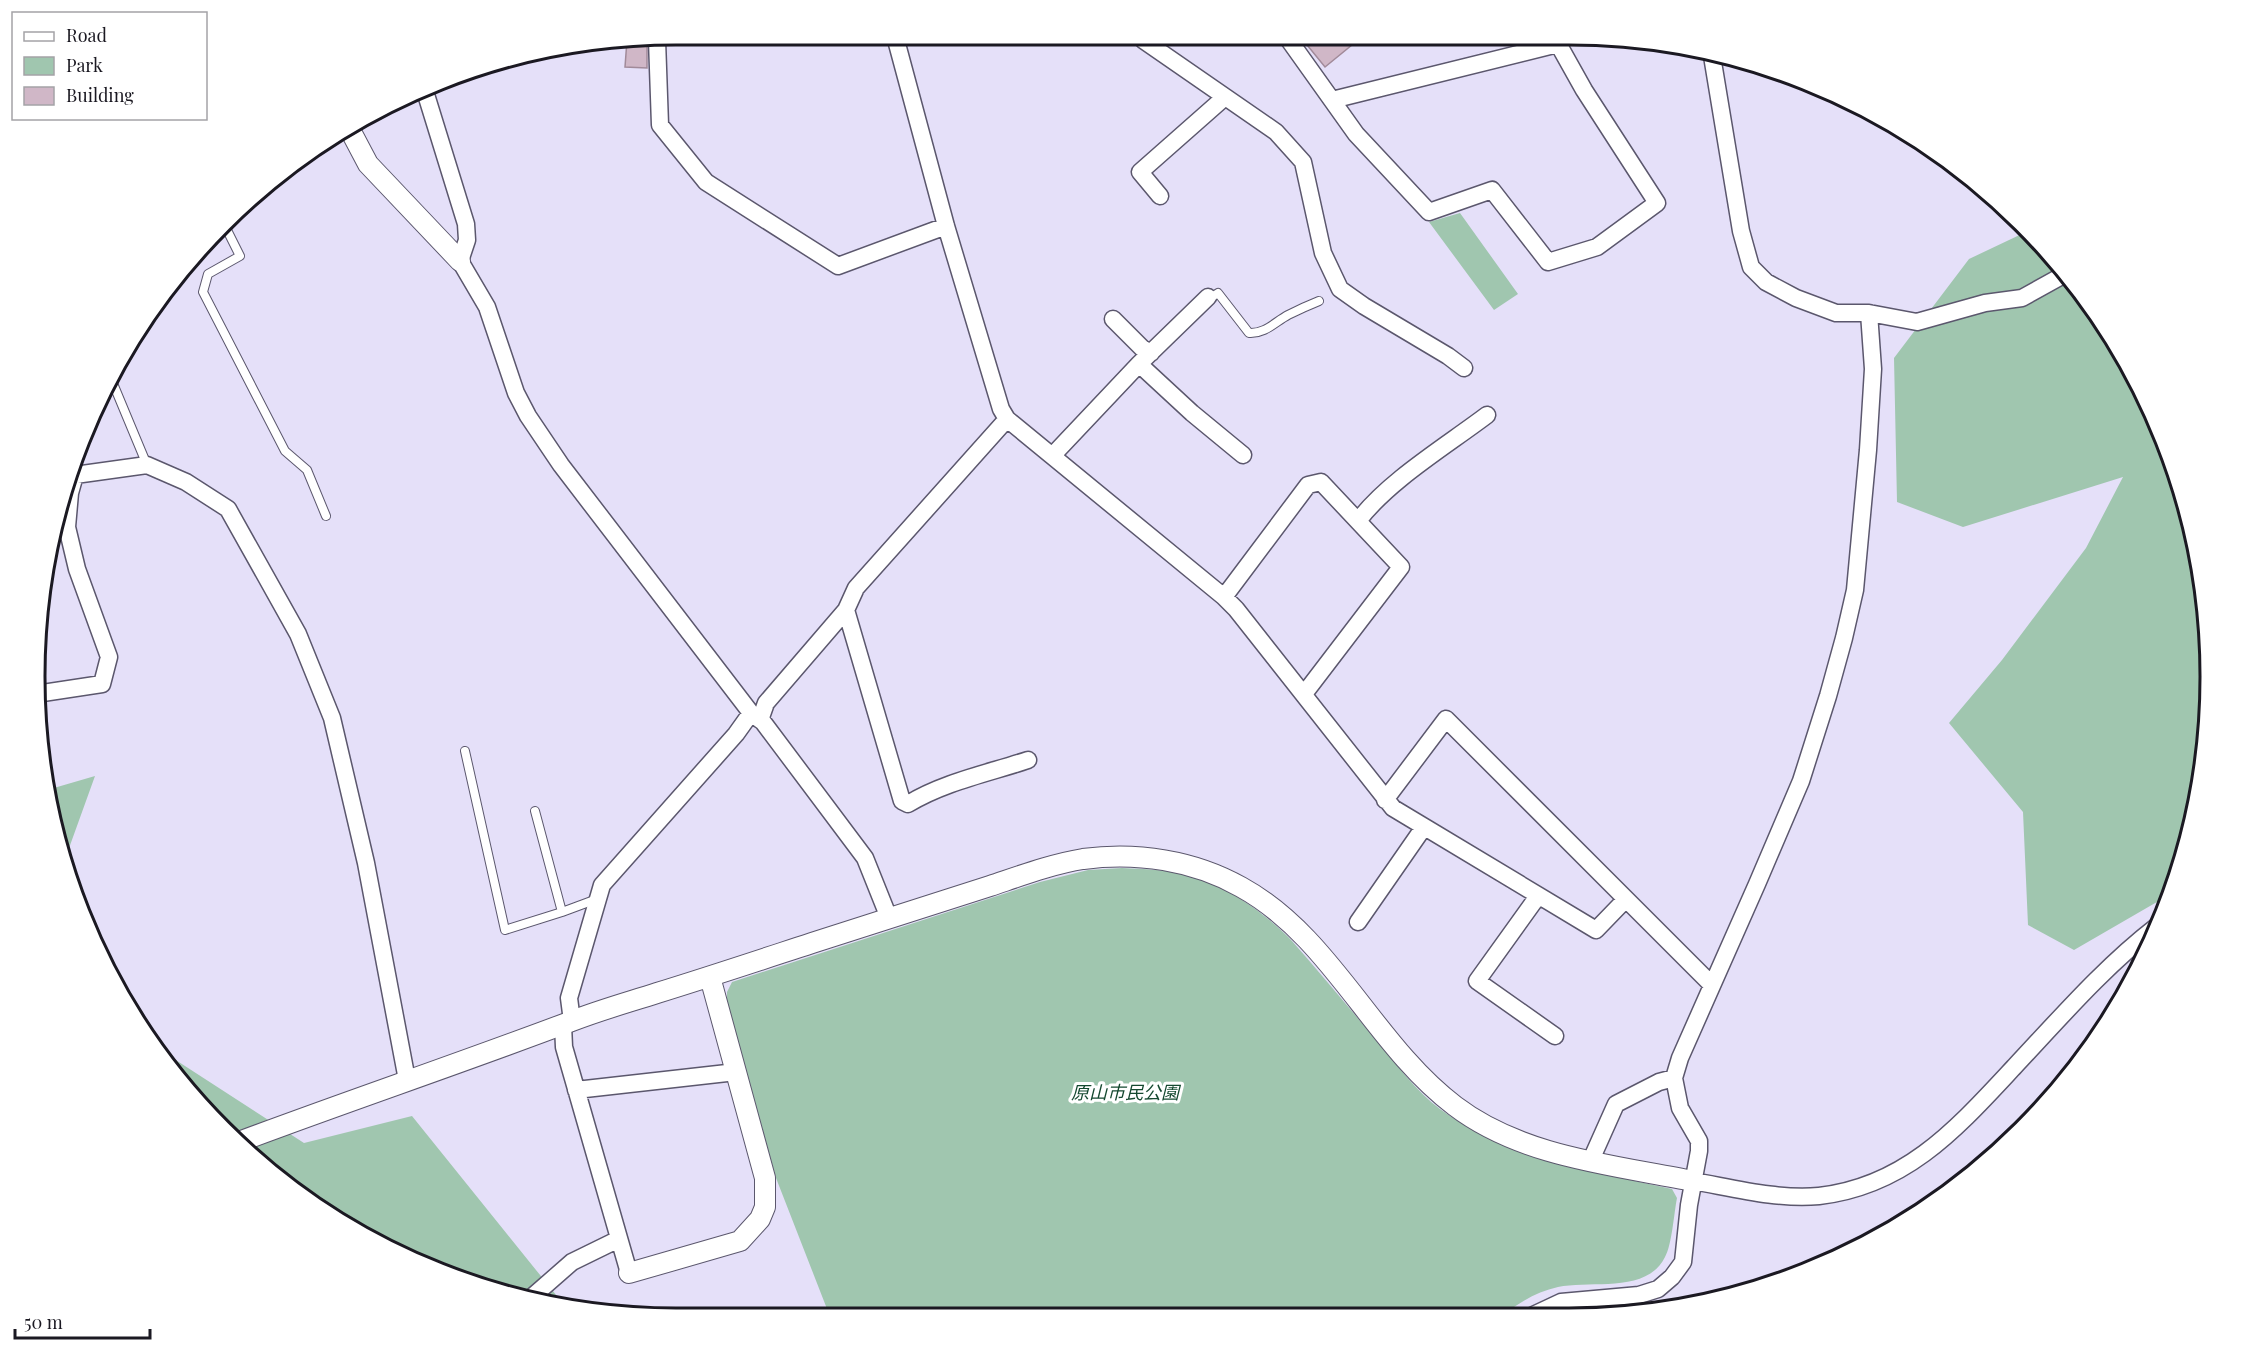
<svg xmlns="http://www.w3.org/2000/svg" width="2245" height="1353" viewBox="0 0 2245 1353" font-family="'Playfair Display','Noto Sans JP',serif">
	<rect width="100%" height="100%" fill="#e5e0f9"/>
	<path fill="#a0c6af" d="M1460,213L1518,294L1494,310L1429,222Z
		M2028,231L2051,253L2124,355L2176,470L2205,592L2209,718L2189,842L2169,895L2074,950L2028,925L2023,812L1949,723L2002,660L2086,548L2123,477L1963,527L1897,502L1894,358L1969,259Z
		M95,776L64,862L47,790Z
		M1122,868C1146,869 1173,870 1196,877C1227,886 1270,917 1292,941C1321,974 1349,1008 1378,1042C1397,1065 1416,1091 1440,1109C1508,1158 1592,1171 1672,1189L1677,1198C1674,1213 1672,1245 1665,1257C1647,1294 1591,1280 1558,1287C1536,1292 1518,1303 1501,1317L829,1314L776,1178L727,1001V992L732,982L1040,882L1088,870Z
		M2109,1018L2078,1067L2005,1145Z
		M151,1044L304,1143L412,1116L565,1306L431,1270L286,1186L222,1130Z"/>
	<path fill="#d0b7c7" stroke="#a18a99" stroke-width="1.5" d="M627,40H647V68L625,67Z
		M1303,40H1358L1325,67Z"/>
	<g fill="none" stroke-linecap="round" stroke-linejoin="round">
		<g stroke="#5b576d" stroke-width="10">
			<path id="service" d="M223,222L240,256L208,274L203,292L285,451L307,470L326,516
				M1208,297H1212L1218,293L1249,333C1265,334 1275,322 1288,315C1298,310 1309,305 1319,301
				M112,381L147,465
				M465,751L505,930L562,912
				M535,811L562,912L597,899"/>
		</g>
		<g stroke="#5b576d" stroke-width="19">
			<path id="minor" d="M657,40L660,125L706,182L838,266L946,226
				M896,40L946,226L1001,409L1007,419L1224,597L1236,609L1393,808L1596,930L1626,899L1712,985
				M1143,40L1276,132L1303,162L1323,253L1340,289L1364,306L1448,356L1464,368
				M1289,40L1356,134L1429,212L1492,190L1548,262L1597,247L1657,203L1584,90L1556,40
				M1712,56L1741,231L1751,267L1766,282L1796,298L1836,313H1869L1917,322L1985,303L2022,298L2058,278L2064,271
				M424,88L466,224L467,240L460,261L487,307L516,393L528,416L561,465L751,713L763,722L865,858L889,918
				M1332,100L1558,44
				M1160,196L1140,172L1225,97
				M1113,319L1142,348L1151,353
				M1139,364L1192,413L1243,455
				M1053,455L1139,364L1208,297
				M75,475L147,465L186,482L228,509L298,634L332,718L366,863L407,1080
				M1358,521C1388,481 1446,446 1487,415
				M1224,597L1308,485L1321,482L1401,567L1304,694
				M846,610L902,801L908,804C944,782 989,773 1028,760
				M36,694L102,684L109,657L77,569L67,527L70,493L75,475
				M760,720L766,703L846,610L856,588L1007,419
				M1385,800L1446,719L1626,899
				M1538,896L1477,981L1555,1036
				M1358,922L1424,827
				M572,1021L569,998L602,885L736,734L751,713
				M563,1025L564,1047L629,1273
				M576,1090L736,1072
				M1591,1160L1616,1104L1659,1082L1674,1078
				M1693,1181C1733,1188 1778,1200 1819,1196C1907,1186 1958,1127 2015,1066C2060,1018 2105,966 2157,926
				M532,1297L572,1262L619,1239
				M1529,1317L1561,1302L1639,1295L1658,1289L1672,1277L1683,1262L1689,1205L1699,1151V1141L1680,1108L1674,1078L1680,1058L1757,884L1801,781L1828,696L1844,638L1855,590L1868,450L1873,369L1869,313"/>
		</g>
		<g stroke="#5b576d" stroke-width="22">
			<path id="tertiary" d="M349,128L368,164L460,261
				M236,1143C348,1101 461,1063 572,1021C600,1010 629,1002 657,993C709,977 760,960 812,943C871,924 930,905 990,886C1020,876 1052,864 1083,859C1137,852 1193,860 1241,887C1332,937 1373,1044 1455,1106C1522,1157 1613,1165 1693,1181
				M629,1273L740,1241L760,1219L765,1207V1178L710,977"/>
		</g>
		<use href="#service" stroke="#fff" stroke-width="8"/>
		<use href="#minor" stroke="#fff" stroke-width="16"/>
		<use href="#tertiary" stroke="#fff" stroke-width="20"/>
	</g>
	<g text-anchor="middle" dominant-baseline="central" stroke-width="6" stroke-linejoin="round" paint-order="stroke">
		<g font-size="18" font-style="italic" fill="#154930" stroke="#fff">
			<text x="1125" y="1092">原山市民公園</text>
		</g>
	</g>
	<path d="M0 0H2245V1353H0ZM676 45H1569A631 631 0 0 1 2200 676V677A631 631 0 0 1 1569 1308H676A631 631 0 0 1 45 677V676A631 631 0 0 1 676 45Z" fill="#fff" fill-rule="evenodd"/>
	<path fill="none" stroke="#1b1922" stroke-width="3" d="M676 45H1569A631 631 0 0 1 2200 676V677A631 631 0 0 1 1569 1308H676A631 631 0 0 1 45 677V676A631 631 0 0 1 676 45Z"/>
	<rect x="12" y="12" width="195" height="108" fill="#ffffff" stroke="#a4a3a7" stroke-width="1.5"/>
	<rect x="24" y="32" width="30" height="9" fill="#ffffff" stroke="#a4a3a7" stroke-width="1.5"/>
	<text x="66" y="42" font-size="18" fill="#1b1922">Road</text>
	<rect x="24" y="57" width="30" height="18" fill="#a0c6af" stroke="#a4a3a7" stroke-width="1.5"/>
	<text x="66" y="72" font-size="18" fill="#1b1922">Park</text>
	<rect x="24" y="87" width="30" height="18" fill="#d0b7c7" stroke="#a4a3a7" stroke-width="1.5"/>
	<text x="66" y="102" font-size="18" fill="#1b1922">Building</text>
	<path d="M15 1329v9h135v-9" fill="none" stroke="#1b1922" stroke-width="3"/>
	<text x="24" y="1329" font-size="18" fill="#1b1922" stroke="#ffffff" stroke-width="4.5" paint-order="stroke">50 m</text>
</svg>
